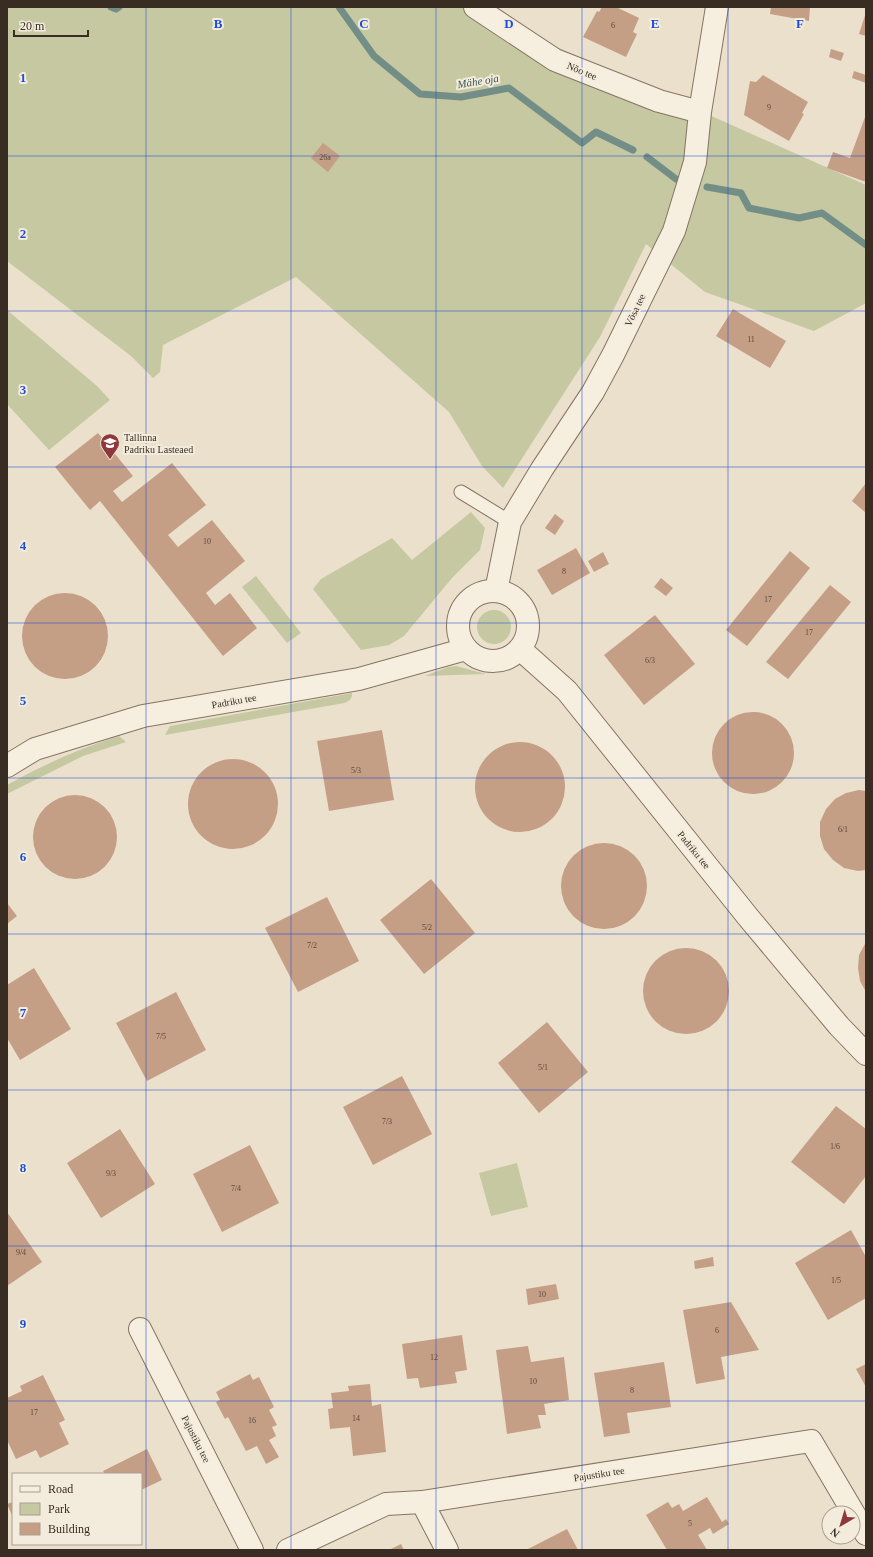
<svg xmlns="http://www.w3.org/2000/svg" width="873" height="1557" viewBox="0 0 873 1557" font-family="'Times New Roman',serif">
	<rect width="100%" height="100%" fill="#ebe0cc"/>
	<path fill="#c5c8a1" d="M7,7H467L866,185V303L814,331L705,292L646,244L600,337L503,488L482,466L449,412L296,277L163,345L160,372L153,378L131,356L7,261Z
		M7,310L97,386L110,400L49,450L7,404Z
		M471,512L485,528L480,550L452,578L404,636L389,645L361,650L313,589L321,579L392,538L412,560Z
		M256,576L301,633L287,643L242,587Z
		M477 627a17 17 0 1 1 34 0a17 17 0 1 1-34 0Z
		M456,666L486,674L425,676L448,667Z
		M352,693C352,699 350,701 344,703L165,735L170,726Z
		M119,736L126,742L83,756L7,794V785C43,765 80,748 119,736Z
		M517,1163L528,1207L491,1216L479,1173Z"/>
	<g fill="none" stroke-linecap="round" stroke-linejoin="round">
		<path stroke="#738e86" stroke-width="7" d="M111,7L116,9L119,7
			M339,7L374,56L420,94L461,97L509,88L582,143L596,132L633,150
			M647,157L676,179
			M707,187L741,193L749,208L799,218L822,213L866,245"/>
	</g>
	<path fill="#c59e86" d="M602,7H616L639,18L633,32L637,34L626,57L583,37L597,11L599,12Z
		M771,7H810L809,21L770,14Z
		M866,12V36L859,34Z
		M831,49L844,53L841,61L829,57Z
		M854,71L866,75V83L852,78Z
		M763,75L808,102L802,113L804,114L789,141L744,115L750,81L756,82Z
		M865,117H866V182L827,168L833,152L850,158Z
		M323,143L340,156L328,172L311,158Z
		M733,309L786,341L770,368L716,336Z
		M98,433L133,476L113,491L122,502L172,463L206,505L168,535L178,547L212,520L245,561L206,593L215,605L230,593L257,628L223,656L100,501L90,510L55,467Z
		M866,483V513L852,501Z
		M555,514L564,521L555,535L545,528Z
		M576,548L590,573L552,595L537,570Z
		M790,551L810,568L747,646L726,630Z
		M603,552L609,564L594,572L588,561Z
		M661,578L673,588L666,596L654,587Z
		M830,585L851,602L788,679L766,662Z
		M22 636a43 43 0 1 1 86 0a43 43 0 1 1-86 0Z
		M655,615L695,664L644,705L604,655Z
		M712 753a41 41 0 1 1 82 0a41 41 0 1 1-82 0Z
		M382,730L394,800L329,811L317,741Z
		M475 787a45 45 0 1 1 90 0a45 45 0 1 1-90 0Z
		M188 804a45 45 0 1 1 90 0a45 45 0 1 1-90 0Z
		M859,790L866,791V870L858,871L844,868L833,860L824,849L820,836V822L826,809L835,799L846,793Z
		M33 837a42 42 0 1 1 84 0a42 42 0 1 1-84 0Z
		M561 886a43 43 0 1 1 86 0a43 43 0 1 1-86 0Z
		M431,879L475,933L424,974L380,920Z
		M327,897L359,961L298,992L265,928Z
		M7,903L17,916L7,924Z
		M866,942V992L860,981L858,968L859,955Z
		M643 991a43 43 0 1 1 86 0a43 43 0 1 1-86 0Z
		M34,968L71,1029L20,1060L7,1038V985Z
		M176,992L206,1050L147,1081L116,1023Z
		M547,1022L588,1072L539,1113L498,1063Z
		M402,1076L432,1134L373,1165L343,1107Z
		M836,1106L866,1129V1176L844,1204L791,1162Z
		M120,1129L155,1184L101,1218L67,1163Z
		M250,1145L279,1203L222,1232L193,1174Z
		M7,1212L42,1262L7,1286Z
		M851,1230L866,1257V1298L828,1320L795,1263Z
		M713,1257L714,1266L695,1269L694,1261Z
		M556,1284L559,1299L528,1305L526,1289Z
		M731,1302L759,1350L721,1357L725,1379L696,1384L683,1310Z
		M462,1335L467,1370L455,1372L457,1383L420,1388L418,1378L407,1379L402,1344Z
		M528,1346L531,1362L564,1357L569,1400L544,1404L546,1415H538L541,1428L507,1434L496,1350Z
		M664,1362L671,1407L627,1413L630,1433L604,1437L594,1373Z
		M866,1364V1387L856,1369Z
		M250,1374L253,1380L259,1377L274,1407L269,1410L277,1425L272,1427L276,1436L269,1440L279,1457L266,1464L257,1446L246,1451L228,1417L225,1419L216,1402L220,1400L216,1392Z
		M43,1375L65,1420L59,1423L69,1444L40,1458L36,1450L16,1459L7,1440V1398L22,1391L20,1386Z
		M370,1384L372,1406L381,1404L386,1452L353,1456L350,1427L330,1429L328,1409L333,1408L331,1393L349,1391L348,1386Z
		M147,1449L162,1480L141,1490V1474H105L103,1471Z
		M707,1497L722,1522L726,1519L729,1524L713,1534L710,1528L698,1535L707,1550H667L646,1515L668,1502L672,1508L679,1504L683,1511Z
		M13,1502V1517L7,1504Z
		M567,1529L578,1550H526Z
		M401,1544L404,1550H389Z"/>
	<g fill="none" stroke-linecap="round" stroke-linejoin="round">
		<g stroke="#877462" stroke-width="15">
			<path id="lane" d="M461,492L510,522"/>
		</g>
		<g stroke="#877462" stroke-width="24">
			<path id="street" d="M475,7L555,60L659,101L700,112
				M458 626a35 35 0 1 1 70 0a35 35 0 1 1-70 0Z
				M496,591L510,522L542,469L593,392L613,355L674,231L695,162L700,112L717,7
				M520,649L567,691L748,917L839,1026L866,1054
				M7,766L35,749L143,716L359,679L466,649
				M140,1329L252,1550
				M422,1502L447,1550
				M288,1550L386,1504L422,1502L811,1441L866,1534"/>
		</g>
		<use href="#lane" stroke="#f6eedf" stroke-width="13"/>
		<use href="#street" stroke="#f6eedf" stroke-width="22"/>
	</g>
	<path fill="none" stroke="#1d4ed8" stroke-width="1" stroke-opacity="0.55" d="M146,7V1550M291,7V1550M436,7V1550M582,7V1550M728,7V1550M7,156H866M7,311H866M7,467H866M7,623H866M7,778H866M7,934H866M7,1090H866M7,1246H866M7,1401H866"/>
	<defs>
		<g id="school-pin" transform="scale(1)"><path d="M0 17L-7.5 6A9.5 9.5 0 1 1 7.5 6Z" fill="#8f383c" stroke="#f3ebdb"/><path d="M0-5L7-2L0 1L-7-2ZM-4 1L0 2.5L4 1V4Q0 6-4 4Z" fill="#fff"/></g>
	</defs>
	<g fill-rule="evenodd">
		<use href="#school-pin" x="110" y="443"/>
	</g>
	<g text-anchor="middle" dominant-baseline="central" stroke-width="4" stroke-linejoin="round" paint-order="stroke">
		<g font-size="8" fill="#5c493c">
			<text x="613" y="25">6</text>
			<text x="769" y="107">9</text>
			<text x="325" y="157">26a</text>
			<text x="751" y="339">11</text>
			<text x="207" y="541">10</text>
			<text x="564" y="571">8</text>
			<text x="768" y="599">17</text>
			<text x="809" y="632">17</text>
			<text x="650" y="660">6/3</text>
			<text x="356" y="770">5/3</text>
			<text x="843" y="829">6/1</text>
			<text x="427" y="927">5/2</text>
			<text x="312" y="945">7/2</text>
			<text x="161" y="1036">7/5</text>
			<text x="543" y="1067">5/1</text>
			<text x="387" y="1121">7/3</text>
			<text x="835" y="1146">1/6</text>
			<text x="111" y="1173">9/3</text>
			<text x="236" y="1188">7/4</text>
			<text x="21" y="1252">9/4</text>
			<text x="836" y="1280">1/5</text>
			<text x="542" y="1294">10</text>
			<text x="717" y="1330">6</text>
			<text x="434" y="1357">12</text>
			<text x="533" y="1381">10</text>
			<text x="632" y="1390">8</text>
			<text x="34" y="1412">17</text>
			<text x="356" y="1418">14</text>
			<text x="252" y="1420">16</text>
			<text x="690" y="1523">5</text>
		</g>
		<g font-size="10" fill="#392d23" stroke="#f3ebdb">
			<text transform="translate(582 71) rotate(22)">Nõo tee</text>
			<text transform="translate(635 310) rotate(-64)">Võsa tee</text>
			<text transform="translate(234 701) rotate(-10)">Padriku tee</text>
			<text transform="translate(694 850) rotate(51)">Padriku tee</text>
			<text transform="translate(196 1439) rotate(63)">Pajustiku tee</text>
			<text transform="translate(599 1474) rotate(-9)">Pajustiku tee</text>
		</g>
		<g font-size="10" fill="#392d23" stroke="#f3ebdb" text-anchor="start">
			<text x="124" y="437">Tallinna<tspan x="124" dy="12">Padriku Lasteaed</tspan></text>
		</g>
		<g font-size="11" font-style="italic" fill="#345753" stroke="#f3ebdb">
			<text transform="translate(478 81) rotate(-9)">Mähe oja</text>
		</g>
	</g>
	<g font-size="13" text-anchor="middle" font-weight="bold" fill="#1d4ed8" stroke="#f3ebdb" stroke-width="4" stroke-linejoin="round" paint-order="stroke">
		<text x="218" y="28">B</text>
		<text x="364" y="28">C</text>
		<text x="509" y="28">D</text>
		<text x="655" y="28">E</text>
		<text x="800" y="28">F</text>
		<text x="23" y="82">1</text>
		<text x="23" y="238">2</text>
		<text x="23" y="394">3</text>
		<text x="23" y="550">4</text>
		<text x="23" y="705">5</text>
		<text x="23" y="861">6</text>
		<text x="23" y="1017">7</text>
		<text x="23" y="1172">8</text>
		<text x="23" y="1328">9</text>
	</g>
	<rect width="873" height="1557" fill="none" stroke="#392d23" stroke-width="16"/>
	<rect x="12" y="1473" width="130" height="72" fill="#f3ebdb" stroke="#a99f91"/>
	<rect x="20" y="1486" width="20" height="6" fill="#f6eedf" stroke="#a99f91"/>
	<text x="48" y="1493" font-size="12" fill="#392d23">Road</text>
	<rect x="20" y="1503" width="20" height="12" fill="#c5c8a1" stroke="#a99f91"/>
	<text x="48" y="1513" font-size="12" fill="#392d23">Park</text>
	<rect x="20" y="1523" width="20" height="12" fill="#c59e86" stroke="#a99f91"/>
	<text x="48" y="1533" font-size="12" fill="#392d23">Building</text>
	<g transform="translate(841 1525) rotate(218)"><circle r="19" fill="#f3ebdb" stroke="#a99f91"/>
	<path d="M0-3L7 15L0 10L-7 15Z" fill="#8f383c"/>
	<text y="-6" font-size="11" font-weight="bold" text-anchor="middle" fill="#392d23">N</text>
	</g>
	<path d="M14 30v6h74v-6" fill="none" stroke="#392d23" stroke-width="2"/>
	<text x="20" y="30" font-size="12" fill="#392d23" stroke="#f3ebdb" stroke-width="3" paint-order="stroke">20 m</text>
</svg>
